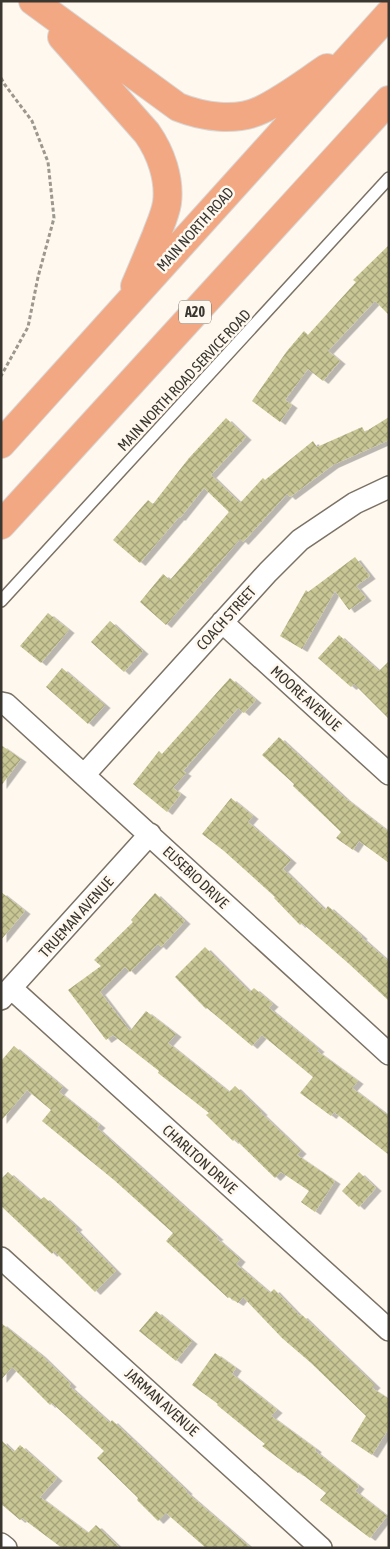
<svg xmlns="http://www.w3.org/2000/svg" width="390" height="1549" viewBox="0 0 390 1549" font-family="'Asap Condensed',sans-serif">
	<defs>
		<pattern id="building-cross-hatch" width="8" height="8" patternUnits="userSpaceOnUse" patternTransform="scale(1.25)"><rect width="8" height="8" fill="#c8c694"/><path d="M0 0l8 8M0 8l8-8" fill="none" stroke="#a3a279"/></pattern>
		<filter id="shadow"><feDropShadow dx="5.5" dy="3" stdDeviation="0" flood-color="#0004"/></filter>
	</defs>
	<rect width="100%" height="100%" fill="#fef8ef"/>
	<path fill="url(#building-cross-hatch)" filter="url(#shadow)" d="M389,245V315L375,301L328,351L340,361L323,381L308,369L285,400L292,405L280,422L252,401L287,351L304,331L308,335L356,282L353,280Z
		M389,417V440L333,465L290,497L287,494L243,542L240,539L166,625L140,602L163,574L170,580L229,512L204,488L180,518L179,517L140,563L113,540L148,500L153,504L189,458L226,418L246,437L211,475L240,503L263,478L265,480L313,441L317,447L362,427L365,432Z
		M355,557L370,576L356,586L366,598L349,610L335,591L302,649L280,636L306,590L308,592Z
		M48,613L69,630L41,663L20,646Z
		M110,621L143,651L124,672L91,642Z
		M339,635L379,671L389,661V719L354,684L351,687L318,658Z
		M62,668L105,705L88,724L46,687Z
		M230,678L256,700L244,713L238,708L183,771L186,773L173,788L181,794L167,812L133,784L159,751L162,754Z
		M279,737L345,798L389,832V863L359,841L353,850L336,838L341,832L293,786L294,784L262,755Z
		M1,745L21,759L1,786Z
		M231,798L253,816L248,822L291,860L283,869L325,910L328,906L362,936L361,937L389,962V1001L348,963L302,923L300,925L274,898L275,897L224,851L202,834Z
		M1,892L25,911L1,940Z
		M155,893L185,921L161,947L158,944L130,972L125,967L100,992L130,1031L146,1011L176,1034L168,1043L229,1092L235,1086L262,1112L261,1113L301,1151L297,1155L335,1181L315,1212L301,1202L309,1191L281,1172L275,1178L235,1139L233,1141L206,1115L209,1113L158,1073L159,1071L113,1035L106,1040L68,990L101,966L94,960L133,922L131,920Z
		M205,947L250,992L254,988L273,1004L269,1008L319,1049L317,1051L358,1081L352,1088L389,1116V1155L334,1112L331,1116L300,1093L313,1077L262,1035L252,1046L207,1008L206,1009L175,977Z
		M14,1046L63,1087L59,1092L100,1125L97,1128L218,1237L216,1238L240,1259L236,1264L270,1293L274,1289L300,1316L302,1315L375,1385L372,1388L389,1399V1428L372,1455L351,1441L366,1416L311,1363L282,1338L243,1297L238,1303L229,1297L228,1298L166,1241L173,1233L114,1180L42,1121L51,1110L27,1090L1,1121V1061Z
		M8,1172L40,1200L44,1197L77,1227L75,1229L116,1271L95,1292L54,1251L52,1254L1,1206V1179Z
		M359,1172L376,1188L359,1207L342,1191Z
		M156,1311L192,1341L176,1361L139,1331Z
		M1,1323L40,1354L71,1384L69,1386L110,1423L112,1420L187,1491L186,1492L251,1548H206L166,1513L158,1521L137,1500L138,1498L97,1458L104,1451L52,1403L50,1405L12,1367L1,1380Z
		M215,1353L236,1368L232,1374L277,1410L271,1416L316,1449L315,1451L359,1486L355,1491L387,1516L370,1538L320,1500L326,1493L299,1472L298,1473L262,1446L265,1444L217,1405L218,1404L192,1385Z
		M1,1440L14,1452L20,1445L57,1478L40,1497L88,1533L96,1525L120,1548H62L22,1518L20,1520L1,1504Z"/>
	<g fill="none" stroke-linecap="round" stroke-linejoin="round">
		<g stroke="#7b7265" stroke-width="14">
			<path id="lane" d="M1,601L389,178"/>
		</g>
		<g stroke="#7b7265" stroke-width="24">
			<path id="street" d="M222,622L389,774
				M1,703L6,704L389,1054
				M84,775L268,572L300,540L355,503L389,487
				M11,988L389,1330
				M1,999L150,834
				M1,1258L321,1548
				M1,1544L6,1548"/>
		</g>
		<g stroke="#d8d7d6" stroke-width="30">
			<path id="highway" d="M33,1L178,107C203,117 236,122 261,110C284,99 306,82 327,68
				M62,37L147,133C161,153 170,179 167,203C165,215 160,225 156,236C149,253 142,270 135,286
				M1,444L389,14
				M1,525L389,100"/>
		</g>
		<path stroke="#9c978f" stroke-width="3" stroke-dasharray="4 2.5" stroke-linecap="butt" d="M1,78L5,85L32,121L48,162L54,218L38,277L28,327L1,376"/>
		<use href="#lane" stroke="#fff" stroke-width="11"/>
		<use href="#street" stroke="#fff" stroke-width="21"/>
		<use href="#highway" stroke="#f1a883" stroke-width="28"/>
	</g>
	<g text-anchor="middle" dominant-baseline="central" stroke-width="5" stroke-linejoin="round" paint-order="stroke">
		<rect fill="#fef8ef" stroke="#757069" stroke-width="1" x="179" y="300.5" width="32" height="23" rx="4"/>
		<g font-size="14" font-weight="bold" fill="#3a3630">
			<text x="195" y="312">A20</text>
		</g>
		<g font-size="15" fill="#3a3630" stroke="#fef8ef">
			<text transform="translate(195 229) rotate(-48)">MAIN NORTH ROAD</text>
			<text transform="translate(184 380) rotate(-47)">MAIN NORTH ROAD SERVICE ROAD</text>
			<text transform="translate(226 618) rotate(-48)">COACH STREET</text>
			<text transform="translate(306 698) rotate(42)">MOORE AVENUE</text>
			<text transform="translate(196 877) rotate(43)">EUSEBIO DRIVE</text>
			<text transform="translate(76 917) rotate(-48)">TRUEMAN AVENUE</text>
			<text transform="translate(200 1159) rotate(42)">CHARLTON DRIVE</text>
			<text transform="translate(162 1402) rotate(42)">JARMAN AVENUE</text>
		</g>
	</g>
	<rect width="390" height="1549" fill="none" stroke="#3a3630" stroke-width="5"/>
</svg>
